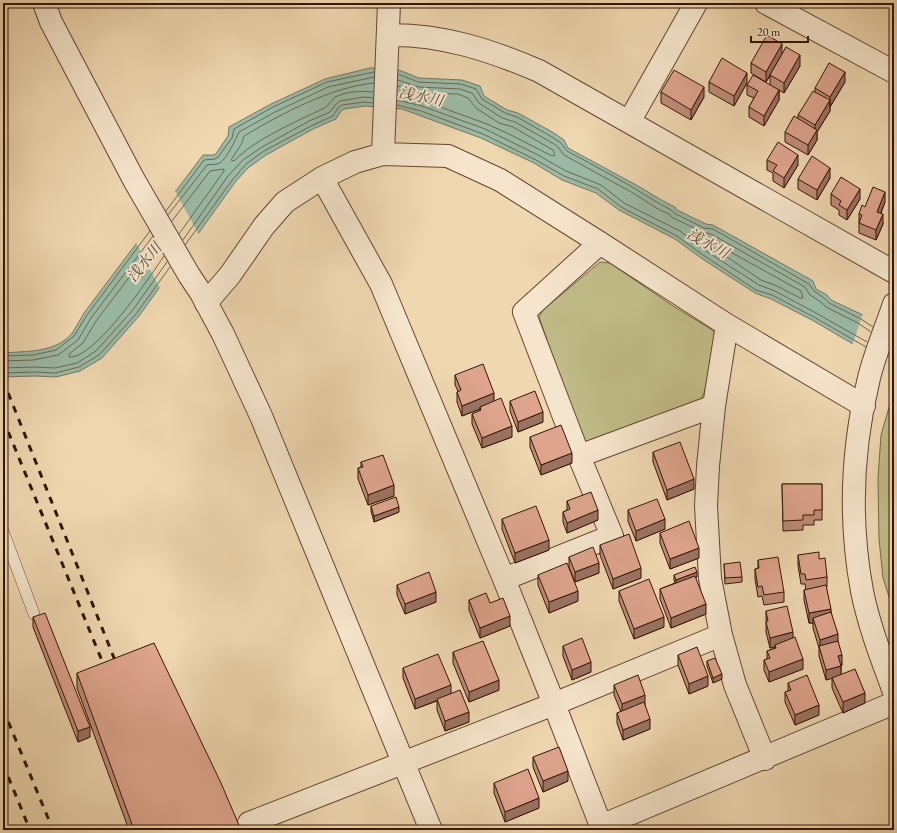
<svg xmlns="http://www.w3.org/2000/svg" width="897" height="833" viewBox="0 0 897 833" font-family="'EB Garamond','Noto Serif JP',serif">
	<rect width="100%" height="100%" fill="#efd7b0"/>
	<filter id="stains"><feTurbulence type="fractalNoise" baseFrequency=".005" numOctaves="4"/><feColorMatrix values="0 0 0 0 .2 0 0 0 0 .09 0 0 0 0 .02 0 0 0 .5 -.17"/></filter>
	<radialGradient id="worn" r=".72"><stop offset=".6" stop-color="#630" stop-opacity="0"/><stop offset="1" stop-color="#630" stop-opacity=".3"/></radialGradient>
	<path fill="#c0bc87" stroke="#7a6946" d="M600,262L610,263L673,306L714,331L716,343L704,393L698,404L592,445L582,440L539,317L543,310Z
		M890,404L894,406V612L883,578L879,539L878,478L881,435Z"/>
	<path fill="#9bbaa6" stroke="#727865" d="M370,68H394L419,78L462,80L480,86L484,96L507,110L518,113L554,133L564,140L568,148L638,186L663,201L675,207L677,210L706,224L713,225L813,281L816,289L827,295L831,300L863,315L894,368L812,320L771,299L755,293L701,258L675,239L619,210L596,193L562,180L534,163L481,138L402,109L365,106L344,109L341,111L336,119L313,129L266,155L248,168L236,181L139,316L102,358L80,371L56,377L35,376L3,377V353C27,351 57,353 73,332C77,326 80,319 84,313L203,155H215L228,136L229,127L271,104L325,79Z"/>
	<path fill="#efd7b0" d="M174,189L199,235L161,290L135,241Z
		M863,313L894,333V370L852,346Z"/>
	<g fill="none" stroke-linecap="round" stroke-linejoin="round">
		<path stroke="#686855" stroke-width="1" d="M398,74L418,82L461,84L476,89L482,99L505,113L517,117L552,137L561,143L567,151C597,167 627,183 655,201C662,206 670,208 676,214L704,228L713,229L809,284L814,291L824,298L829,303L861,319L873,327
			M398,80L418,87L460,89L472,93L479,103L502,118L515,122L549,141L557,146L564,155L633,193L658,209L669,214L673,218L703,232L711,234L805,287L810,295L821,302L826,307L858,323L871,332
			M373,92C363,91 350,91 340,95C332,97 330,105 324,108C296,122 255,139 234,161L231,160L242,143L244,136C281,114 331,87 374,83
			M397,94L424,101L487,124L511,135L552,156L555,155L553,150L546,146L513,127L499,123L476,108L468,98L458,94L417,93L398,86
			M397,100L422,106L485,129L538,155L566,171L601,185L624,203L680,231L706,251L759,285L775,291L816,313L867,342
			M397,105L421,111L483,134L536,160L564,176L598,189L621,207L677,236L703,255L756,290L772,295L814,317L866,347
			M166,211L204,160L215,159L218,157L232,138L234,129L273,107L327,82L374,72
			M168,215L207,165C211,164 216,165 220,163C228,157 235,140 239,132L275,112L328,87L374,77
			M172,221L210,171L224,169V171L179,234
			M707,239L801,291L803,298H800L777,286L761,280L706,243L705,241Z
			M183,240L228,176L243,160L262,147L309,121L330,112L335,105L340,101L364,97L373,98
			M156,242L96,321L83,343L69,354V357C95,359 149,278 164,256
			M185,245L233,179L246,164L264,151L311,126L333,116L338,108L342,105L364,102L373,103
			M3,356L33,355L56,350L74,336L87,315L150,231
			M3,361L33,360L58,355L78,340L91,318L153,236
			M3,368L35,367L55,368L77,363L96,351L132,311L167,262
			M3,373L35,372L55,373L79,367L99,355L136,314L170,267"/>
		<g stroke="#63462f" stroke-width="12">
			<path id="service" d="M3,531L34,614"/>
		</g>
		<g stroke="#63462f" stroke-width="24">
			<path id="minor" d="M388,35C441,34 490,50 539,71L894,272
				M629,122L696,3
				M383,154L389,3
				M322,178L381,284L504,579L554,704L601,826L894,703
				M206,303L230,275L264,226L285,202L322,178L355,162L383,154L448,156L500,180L600,243L727,325L864,406
				M727,325L714,406L708,466L706,506L710,578L721,635L735,685L765,759
				M579,456L714,406
				M504,579L612,536L579,456L524,312L600,243
				M249,823L554,704L721,635"/>
		</g>
		<g stroke="#63462f" stroke-width="24">
			<path id="tertiary" d="M44,3L51,22L134,180L189,275L201,293L223,334L261,416L431,830
				M766,3L894,72
				M894,304C886,328 875,353 869,378C852,448 849,521 862,591C869,626 882,659 894,692"/>
		</g>
		<use href="#service" stroke="#f5e5cc" stroke-width="11"/>
		<use href="#minor" stroke="#f5e5cc" stroke-width="22"/>
		<use href="#tertiary" stroke="#f5e5cc" stroke-width="22"/>
		<path stroke="#341604" stroke-width="3" stroke-dasharray="7 7" stroke-linecap="butt" d="M3,380L118,668
			M3,419L107,673
			M3,709L53,830
			M3,764L30,830"/>
	</g>
	<path fill="#bf8d79" stroke="#341604" d="M782,53L800,66L784,93L779,90V100L764,126L749,117V107L754,98L747,95V85H770V76L766,82L751,73V63Z
		M709,82L747,83L734,106L709,92Z
		M845,82L830,107V111L817,132V140L808,155L785,142V132L798,119V115L815,92V88Z
		M661,92L704,97L691,120L661,103Z
		M767,160L798,165L784,188L773,181V173L767,170Z
		M830,178L817,200L798,189V179Z
		M831,194L860,199L847,220L839,215V210L831,205Z
		M885,202L881,213L883,224L876,240L859,233V214L865,207Z
		M455,375L494,401L512,437L482,448L472,424V414L480,411V409L462,416L457,402V392L458,391L455,385Z
		M510,401L543,422L518,432L510,411Z
		M894,428V467H890V456Z
		M530,437L572,463L541,475L530,447Z
		M653,452L694,489L667,500L653,462Z
		M361,462L394,496L368,505L358,479V468L361,467Z
		M782,484H822V520H814V525H803V530L783,531Z
		M567,501L598,520L567,533L563,522V512L567,510Z
		M371,506L399,512L374,522L371,511Z
		M628,510L665,529L636,541L628,521Z
		M502,519L549,550L515,563L502,529Z
		M660,533L699,558L670,569L660,543Z
		M600,545L641,578L613,589L600,555Z
		M798,555L819,559L827,577V587H826L831,612L838,642L842,665L841,666V675L865,703L843,713L832,688V678L826,680L819,656V648L813,628V623H809L804,600V590H806L805,584H801L798,565Z
		M569,557L599,573L575,582L569,567Z
		M758,560L784,592V602L764,605L762,596L758,597L755,579V569L758,568Z
		M724,564L742,577V582L725,584Z
		M538,575L578,601L549,613L538,585Z
		M674,575L697,577L695,578L706,614L671,628L660,599V589L675,583L674,580Z
		M397,585L436,602L405,614L397,595Z
		M619,591L664,627L634,639L619,601Z
		M469,600L490,603L510,626L480,638L469,610Z
		M766,611L793,638L803,669L769,682L764,670V660L767,659V651L775,648V647L770,648L766,632Z
		M33,617L90,737L78,742L33,627Z
		M563,646L591,672L572,680L563,656Z
		M453,652L499,690L469,702L453,663Z
		M678,655L708,686L689,694L678,665Z
		M707,661L722,679L713,683L707,666Z
		M403,668L451,694L469,722L445,731L437,710V701L415,709L403,678Z
		M77,673L241,830H129L77,688Z
		M788,683L819,715L795,725L785,702V692L788,691Z
		M614,685L645,705L650,729L623,740L617,723V713L621,712L614,695Z
		M533,757L568,781L543,792L533,767Z
		M494,783L539,808L505,822L494,793Z"/>
	<path fill="#9b7363" stroke="#341604" d="M782,44V54L766,82V72Z
		M800,55V66L784,93V83Z
		M845,72V82L830,107V97Z
		M747,73V83L734,106V96Z
		M704,87V97L691,120V110Z
		M779,90V100L764,126V116Z
		M830,100V111L817,132V140L808,155V145L815,133V125Z
		M798,155V165L784,188V178Z
		M830,168V178L817,200V190Z
		M860,189V199L847,220V210Z
		M885,192V202L877,222V212Z
		M883,214V224L876,240V230Z
		M494,393V404L480,407V409L462,416V406Z
		M543,412V422L518,432V422Z
		M512,426V437L482,448V438Z
		M572,453V463L541,475V465Z
		M694,479V489L667,500V490Z
		M394,485V496L368,505V495Z
		M399,507V512L374,522V516Z
		M598,510V520L567,533V523Z
		M665,519V529L636,541V531Z
		M549,540V550L515,563V553Z
		M699,548V558L670,569V559Z
		M599,563V573L575,582V572Z
		M641,568V578L613,589V579Z
		M697,572V577L676,585V580Z
		M578,591V601L549,613V602Z
		M436,592V602L405,614V604Z
		M706,604V614L671,628V618Z
		M831,609V619L813,618V623H809V613Z
		M510,616V626L480,638V628Z
		M664,617V627L634,639V629Z
		M793,632V643L775,645V647L770,648V638Z
		M838,634V644L820,647V640Z
		M842,655V665L838,666V656Z
		M803,659V669L769,682V672Z
		M591,662V672L572,680V670Z
		M841,666V676L826,680V670Z
		M722,674V679L713,683V678Z
		M708,676V686L689,694V684Z
		M499,680V690L469,702V692Z
		M451,685V695L415,709V699Z
		M865,693V703L843,713V702Z
		M645,695V705L622,714V704Z
		M819,705V715L795,725V715Z
		M469,712V722L445,731V721Z
		M650,719V729L623,740V730Z
		M90,727V737L78,742V731Z
		M568,771V781L543,792V781Z
		M539,798V808L505,822V812Z"/>
	<path fill="#dea48d" stroke="#341604" d="M767,35L782,44L766,72L751,63Z
		M786,47L800,55L784,83L770,75Z
		M722,58L747,73L734,96L709,82Z
		M829,63L845,72L830,97L815,88Z
		M674,70L704,87L691,110L661,92Z
		M753,75L779,90L764,116L749,107L758,91L747,85Z
		M813,91L830,100L815,125L798,115Z
		M794,116L817,130L808,145L785,132Z
		M778,142L798,155L784,178L773,171L777,165L767,160Z
		M812,156L830,168L817,190L798,179Z
		M841,177L860,189L847,210L839,205L841,201L831,194Z
		M873,187L885,192L877,212L883,214L876,230L859,223L862,215L859,214L862,205L865,207Z
		M483,364L494,393L462,406L457,392L461,390L455,375Z
		M535,391L543,412L518,422L510,401Z
		M501,398L512,426L482,438L472,414L481,410L480,407Z
		M561,425L572,453L541,465L530,437Z
		M894,428V457L890,456Z
		M680,442L694,479L667,490L653,452Z
		M383,455L394,485L368,495L358,468L363,467L361,462Z
		M782,484H822V510H814V515H803V520L783,521Z
		M591,492L598,510L567,523L563,512L570,509L567,501Z
		M396,497L399,507L374,516L371,506Z
		M657,499L665,519L636,531L628,510Z
		M536,506L549,540L515,553L502,519Z
		M689,521L699,548L670,559L660,533Z
		M629,534L641,568L613,579L600,545Z
		M593,547L599,563L575,572L569,557Z
		M819,552V559L825,558L827,577L806,580L805,574H801L798,555Z
		M778,557L784,592L764,595L762,586L758,587L755,569L759,568L758,560Z
		M740,562L742,577L725,578L724,564Z
		M567,563L578,591L549,602L538,575Z
		M695,567L697,572L676,580L674,575Z
		M429,572L436,592L405,604L397,585Z
		M695,576L706,604L671,618L660,589Z
		M649,579L664,617L634,629L619,591Z
		M826,585L831,609L809,613L804,590Z
		M486,593L490,603L503,598L510,616L480,628L469,600Z
		M787,606L793,632L770,638L766,622L768,621L766,611Z
		M831,612L838,634L820,640L813,618Z
		M45,613L90,727L78,731L33,617Z
		M795,637L803,659L769,672L764,660L770,658L767,651L776,648L775,645Z
		M582,638L591,662L572,670L563,646Z
		M483,641L499,680L469,692L453,652Z
		M838,641L842,655L838,656L841,666L826,670L819,646Z
		M154,643L221,783L241,830H134L77,673Z
		M697,647L708,676L689,684L678,655Z
		M438,654L451,685L415,699L403,668Z
		M715,658L722,674L713,678L707,661Z
		M855,669L865,693L843,702L832,678Z
		M638,675L645,695L622,704L614,685Z
		M807,675L819,705L795,715L785,692L791,690L788,683Z
		M460,690L469,712L445,721L437,699Z
		M644,702L650,719L623,730L617,713Z
		M559,747L568,771L543,781L533,757Z
		M528,769L539,798L505,812L494,783Z"/>
	<g text-anchor="middle" dominant-baseline="central" stroke-width="4" stroke-linejoin="round" paint-order="stroke">
		<g font-size="15" font-style="italic" fill="#584f3d" stroke="#f5e5cc">
			<text transform="translate(421 96) rotate(12)">浅水川</text>
			<text transform="translate(708 243) rotate(29)">浅水川</text>
			<text transform="translate(144 262) rotate(-51)">浅水川</text>
		</g>
	</g>
	<rect width="897" height="833" fill="none" stroke="#efd7b0" stroke-width="16"/>
	<rect x="4" y="4" width="889" height="825" fill="none" stroke="#341604" stroke-width="2"/>
	<rect x="8" y="8" width="881" height="817" fill="none" stroke="#341604"/>
	<path d="M751 36v6h57v-6" fill="none" stroke="#341604" stroke-width="2"/>
	<text x="757" y="36" font-size="12" fill="#341604" stroke="#f5e5cc" stroke-width="3" paint-order="stroke">20 m</text>
	<rect width="100%" height="100%" filter="url(#stains)"/>
	<rect width="100%" height="100%" fill="url(#worn)"/>
</svg>
